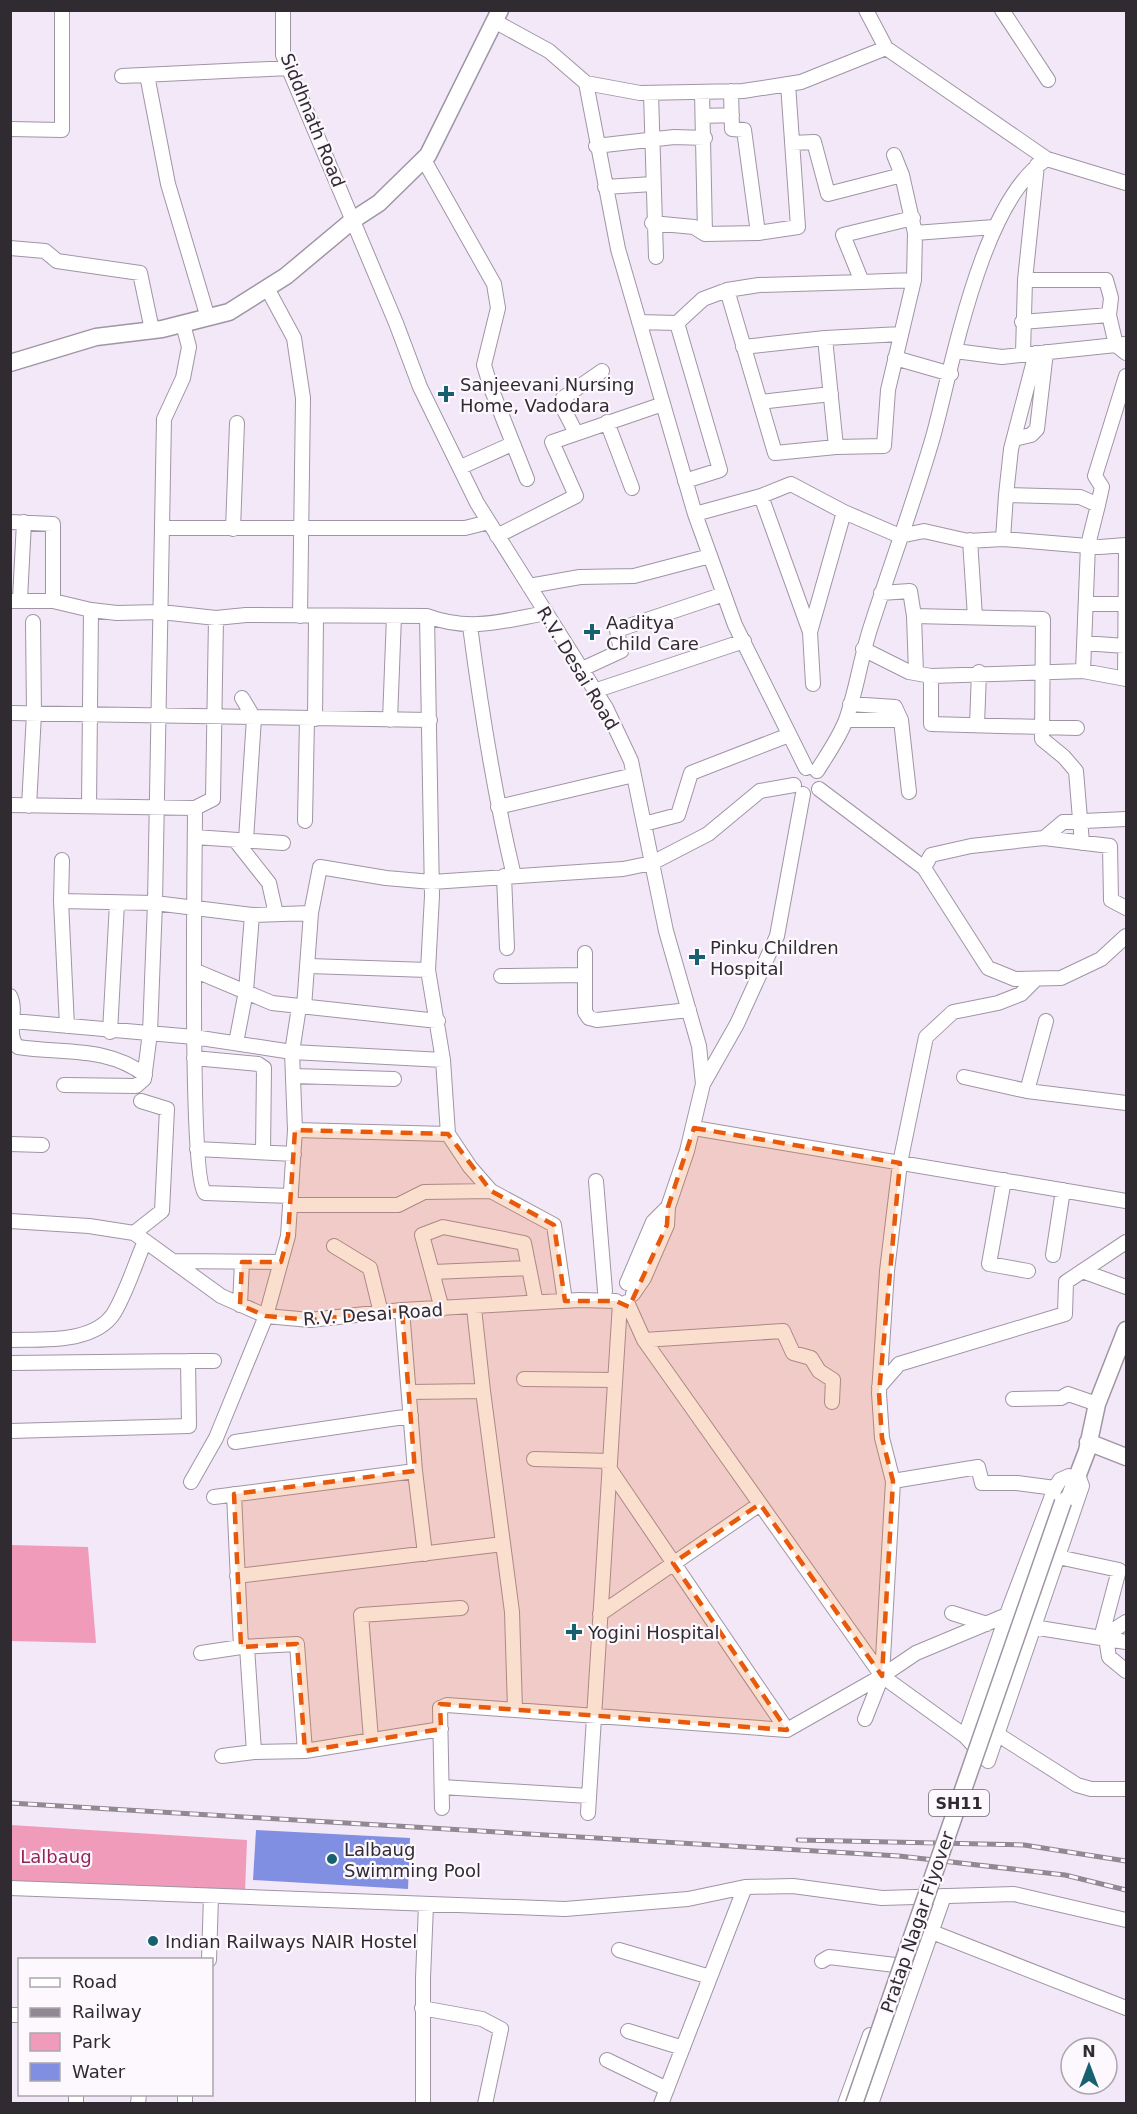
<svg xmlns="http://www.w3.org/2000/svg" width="1137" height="2114" viewBox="0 0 1137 2114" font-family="'DejaVu Sans',sans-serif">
	<rect width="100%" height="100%" fill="#f3e8f8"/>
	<path fill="#f09bba" d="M11,1545L88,1547L96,1643L11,1641Z
		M11,1825L247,1840L245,1892L11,1881Z"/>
	<path fill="#818fe3" d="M256,1830L410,1838L408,1889L253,1880Z"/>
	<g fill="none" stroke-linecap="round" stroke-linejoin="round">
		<g stroke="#9f95a4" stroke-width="16">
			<path id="minor" d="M283,10V55L396,323L420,387L477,503L606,708L631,761L666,931L699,1046L703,1084L687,1151L668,1207L667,1225L644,1278L633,1294
				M866,10L886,48L1047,159L1126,183
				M1002,10L1048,80
				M496,22L549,51L586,83L640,93L743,91L801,82L886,48
				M147,75L168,184L208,318
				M122,76L289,68
				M586,83L618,249L695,514L735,625L806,768
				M731,91L732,129L744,130L758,233
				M702,92L705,234
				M651,93L656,257
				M703,116L732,115
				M10,129L62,130V10
				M792,143L814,142L828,194L902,175
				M596,146L674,137L705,138
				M894,155L902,175L915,233L994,227
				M424,160L494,284L498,308L484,365L491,388L527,479
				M605,187L653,184
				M913,218L843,235L862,282L914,280
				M652,223L694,227L705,234L758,233L798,227L788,84
				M10,248L45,251L57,261L140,273L152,330
				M1025,280H1106L1111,298L1109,315L1116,345L1125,344
				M862,282L759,285L727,290L775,453L836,447L884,446L888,390L914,280L915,233
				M267,288L294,338L303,398L300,616
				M639,322L677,323L720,470L685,481
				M1022,322L1109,315
				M677,323L703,299L727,290
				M825,338L836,447
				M743,347L825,338L901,334
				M955,351L1002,357L1116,345L1126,353
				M1023,353L1025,280L1037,165
				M1036,353L1011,449L1006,495L1080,497L1098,505L1102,487L1095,476L1126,376
				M895,358L951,374
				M760,402L831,394
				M607,422L632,488
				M576,433L563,408V398L602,371
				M1014,439L1031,435L1037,429L1046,352
				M461,467L512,444
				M761,496L810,632
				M695,514L761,496L791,484L844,512L900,536L924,531L968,541L1003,539L1100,547L1126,545
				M10,522L53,524V601
				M162,528H465L489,522
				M233,529L237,423
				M497,536L576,496L552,442L663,404
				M1003,539L1006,495
				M970,540L975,617
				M529,586L580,577L634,576L710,556
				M881,593L910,591L914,616L1043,619L1042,739L1064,757L1076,771L1082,843
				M20,599L24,522
				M10,601H53L91,610L117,613L161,612L216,618L246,615L427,616C470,632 503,621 546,613
				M1086,604H1125
				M427,616L432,896L428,970L443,1060L448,1134L470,1167L491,1191L554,1225L565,1301
				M914,616L916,673
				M470,626C481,710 494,793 514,876
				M1084,643L1125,646
				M863,649L909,672L931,676L1083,671L1126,679
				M582,669L621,651L617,630L724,594
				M1083,671L1088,545L1098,505
				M931,676V724L1077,728
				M1125,679L1126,545
				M813,684L810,632L844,512
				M594,691L744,641
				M242,698L254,718L246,840
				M850,704L895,707L901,720
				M10,713L430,720
				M315,719L316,617
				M390,720L394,616
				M846,720H901L909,792
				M977,725L979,672
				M817,771C827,755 839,738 846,720C857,689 861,655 872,623C892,561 915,499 933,437C953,364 982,199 1047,159
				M819,789L924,868L988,968L1015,979L1061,978L1101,959L1126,936
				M10,805L195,808C195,855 189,1176 205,1193L291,1196
				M29,806L34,714L33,622
				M89,806L91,610
				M498,807L634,775
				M195,808L213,799L216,618
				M305,821L307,719
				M644,824L678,815L691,773L789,735
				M195,837L283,843
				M1044,838L1063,822L1126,819
				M235,840L269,883L276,914
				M924,868L931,855L971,846L1044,838L1110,846L1111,900L1126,908
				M504,876L507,948
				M61,901L62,860
				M585,953V1012L589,1018L597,1020L689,1010
				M309,966L428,970
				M196,971L272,1003L438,1021
				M501,976L585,975
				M10,996C18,1011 5,1036 18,1047C63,1054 107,1046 145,1075
				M304,1007L311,913L320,867L386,878L432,882L623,869L652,863L708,834L760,791L794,785
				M13,1021L194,1037L292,1052L443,1060
				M1046,1021L1027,1091L1126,1103
				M67,1026L61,901L155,903L252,915L311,913
				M110,1032L117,903
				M236,1043L246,991L252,915
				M194,1058L258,1064L264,1068L263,1152
				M293,1076L394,1079
				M964,1077L1027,1091
				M703,1084L737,1024L777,936L803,794
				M64,1085L136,1086L144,1079L150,1033L155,903L164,419L183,378L189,347L183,324
				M694,1128L1126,1201
				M295,1130L448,1134
				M10,1144L42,1145
				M197,1149L294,1154
				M1004,1180L989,1264L1028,1271
				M596,1181L605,1291
				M290,1205H398L424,1192L491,1191
				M10,1221L89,1226L134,1233L221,1296L266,1316L310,1320L402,1310L580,1300L616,1301
				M134,1233L162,1211L167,1109L141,1101
				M334,1246L370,1268L381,1313
				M1053,1255L1063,1190
				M173,1261L281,1262
				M1082,1271L1126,1287
				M433,1272L529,1268
				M627,1283L653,1222L668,1207
				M627,1302L644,1340L882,1676L965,1736L988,1761L1082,1486L1078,1475
				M240,1305L242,1262
				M474,1308L483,1391
				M442,1309L422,1235L443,1227L524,1243L536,1303
				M402,1310L415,1471L425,1554
				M10,1340C42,1339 94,1344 114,1313C127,1291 135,1264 145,1241
				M644,1340L783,1331L793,1353L811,1358L819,1371L833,1380L832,1402
				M10,1363L188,1361
				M524,1379L615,1380
				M879,1387L899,1364L1065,1314L1066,1282L1126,1242
				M410,1392L483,1391L512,1612L515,1709
				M1013,1399L1061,1398L1068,1394L1097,1404
				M10,1431L189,1426L188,1361H214
				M235,1442L411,1416
				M534,1459L610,1461
				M609,1468L787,1730
				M893,1481L978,1467L982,1483H1017L1055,1488
				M191,1482L216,1438L266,1316L288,1236L295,1130L292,1052L299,1007
				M234,1494L241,1647
				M214,1497L415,1471
				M1058,1557L1119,1570L1101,1638L1126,1642
				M237,1576L503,1544
				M952,1613L987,1624
				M600,1614L760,1504
				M1033,1627L1101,1638L1126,1622
				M1106,1638L1109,1657L1126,1671
				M247,1647L254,1752
				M201,1653L241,1647L297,1644L305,1751
				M865,1719L882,1676L893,1481L882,1438L879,1393L887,1271L900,1163L926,1037L953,1012L998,1003L1021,994L1036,979
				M997,1734L1077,1785L1091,1789H1126
				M965,1736L1010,1606L1055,1488L1060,1480L1069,1476
				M371,1739L361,1615L461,1608
				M222,1756L254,1752L305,1751L441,1729
				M442,1787L589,1796
				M442,1808L440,1708L447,1705L787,1730L882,1676L916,1653L1007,1615
				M588,1813L620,1303
				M10,1888L565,1909L688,1899L745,1887L793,1886L882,1898L1014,1894L1126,1920
				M932,1932L1126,2008
				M619,1950L710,1977
				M209,1960L211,1896
				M822,1961L829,1957L895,1965
				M422,2008L482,2019L501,2029L485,2104
				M10,2015H20
				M628,2031L683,2048
				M607,2060L667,2089
				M76,2104V2094
				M138,2104L139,2094
				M185,2104V2094
				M423,2104V1978L426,1905
				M661,2104L745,1887
				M845,2104L870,2035
				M871,2104L944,1896"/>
		</g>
		<g stroke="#9f95a4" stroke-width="19">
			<path id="major" d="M10,363L96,337L162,329L229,312L286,276L353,220L379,203L428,155L500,10
				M1088,1442L1126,1457
				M1063,1502L1069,1498L1087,1451L1097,1404L1126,1330"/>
		</g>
		<use href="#minor" stroke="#fff" stroke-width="14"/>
		<use href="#major" stroke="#fff" stroke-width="16"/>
		<g stroke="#908893" stroke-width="5">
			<path id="rail" d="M10,1803L899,1856L1065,1875L1126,1890
				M798,1840L1024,1845L1126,1861"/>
		</g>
		<use href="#rail" stroke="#fcf8fe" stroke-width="3" stroke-dasharray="9" stroke-linecap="butt"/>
		<g stroke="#9f95a4" stroke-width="19" stroke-linecap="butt">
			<path id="major-bridge" d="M854,2104L1063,1502"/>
		</g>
		<use href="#major-bridge" stroke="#fff" stroke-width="16"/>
	</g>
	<path fill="#e8590c" fill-opacity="0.2" stroke="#e8590c" stroke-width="4.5" stroke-dasharray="12 8" stroke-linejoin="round" d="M694,1128L900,1163L879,1393L882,1438L893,1481L882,1676L760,1504L673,1563L787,1730L440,1704L441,1729L305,1751L297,1644L241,1647L234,1494L415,1471L402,1310L310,1320L266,1316L240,1305L242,1262H281L288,1236L295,1130L448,1134L491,1191L554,1225L565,1301H616L629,1307L667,1225L668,1207Z"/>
	<g fill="#17606f" stroke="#fcf8fe" stroke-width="2">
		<path d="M443 385h6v6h6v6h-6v6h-6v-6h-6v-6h6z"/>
		<path d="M589 623h6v6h6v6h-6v6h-6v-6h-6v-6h6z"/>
		<path d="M694 948h6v6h6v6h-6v6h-6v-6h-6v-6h6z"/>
		<path d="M571 1623h6v6h6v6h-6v6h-6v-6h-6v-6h6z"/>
		<circle cx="332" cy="1859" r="6"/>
		<circle cx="153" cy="1941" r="6"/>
	</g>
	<g text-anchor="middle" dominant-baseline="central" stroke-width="4.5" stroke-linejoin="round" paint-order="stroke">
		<rect fill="#fcf8fe" stroke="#6d686e" stroke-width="1.5" x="929" y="1790" width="60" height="26" rx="4.5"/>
		<g font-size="16" font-weight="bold" fill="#302b31">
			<text x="959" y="1803">SH11</text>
		</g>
		<g font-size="18" fill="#302b31" stroke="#fcf8fe">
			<text transform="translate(313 120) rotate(68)">Siddhnath Road</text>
			<text transform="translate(578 668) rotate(59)">R.V. Desai Road</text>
			<text transform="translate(373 1314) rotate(-4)">R.V. Desai Road</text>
			<text transform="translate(917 1922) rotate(-71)">Pratap Nagar Flyover</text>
		</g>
		<g font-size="18" fill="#302b31" stroke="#fcf8fe" text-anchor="start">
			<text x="460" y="384">Sanjeevani Nursing<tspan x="460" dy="21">Home, Vadodara</tspan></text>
			<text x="606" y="622">Aaditya<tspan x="606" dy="21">Child Care</tspan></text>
			<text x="710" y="947">Pinku Children<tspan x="710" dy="21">Hospital</tspan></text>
			<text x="588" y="1632">Yogini Hospital</text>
			<text x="344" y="1849">Lalbaug<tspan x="344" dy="21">Swimming Pool</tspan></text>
			<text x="165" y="1941">Indian Railways NAIR Hostel</text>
		</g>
		<g font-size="18" fill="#942358" stroke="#fcf8fe">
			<text x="56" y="1856">Lalbaug</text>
		</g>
	</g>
	<rect width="1137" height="2114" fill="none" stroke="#302b31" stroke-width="24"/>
	<rect x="18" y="1958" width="195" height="138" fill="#fcf8fe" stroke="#aaa6ac" stroke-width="1.5"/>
	<rect x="30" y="1978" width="30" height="9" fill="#ffffff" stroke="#aaa6ac" stroke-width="1.5"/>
	<text x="72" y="1988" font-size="18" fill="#302b31">Road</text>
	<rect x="30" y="2008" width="30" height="9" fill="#908893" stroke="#aaa6ac" stroke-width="1.5"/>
	<text x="72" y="2018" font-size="18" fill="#302b31">Railway</text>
	<rect x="30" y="2033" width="30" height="18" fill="#f09bba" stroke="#aaa6ac" stroke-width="1.5"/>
	<text x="72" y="2048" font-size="18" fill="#302b31">Park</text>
	<rect x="30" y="2063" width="30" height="18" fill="#818fe3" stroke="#aaa6ac" stroke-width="1.5"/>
	<text x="72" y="2078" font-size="18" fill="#302b31">Water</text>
	<g transform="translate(1089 2066)"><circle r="28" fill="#fcf8fe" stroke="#aaa6ac" stroke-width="1.5"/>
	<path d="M0-4.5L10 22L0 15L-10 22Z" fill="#17606f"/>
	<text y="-9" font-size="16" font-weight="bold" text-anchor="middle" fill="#302b31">N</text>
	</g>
</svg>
